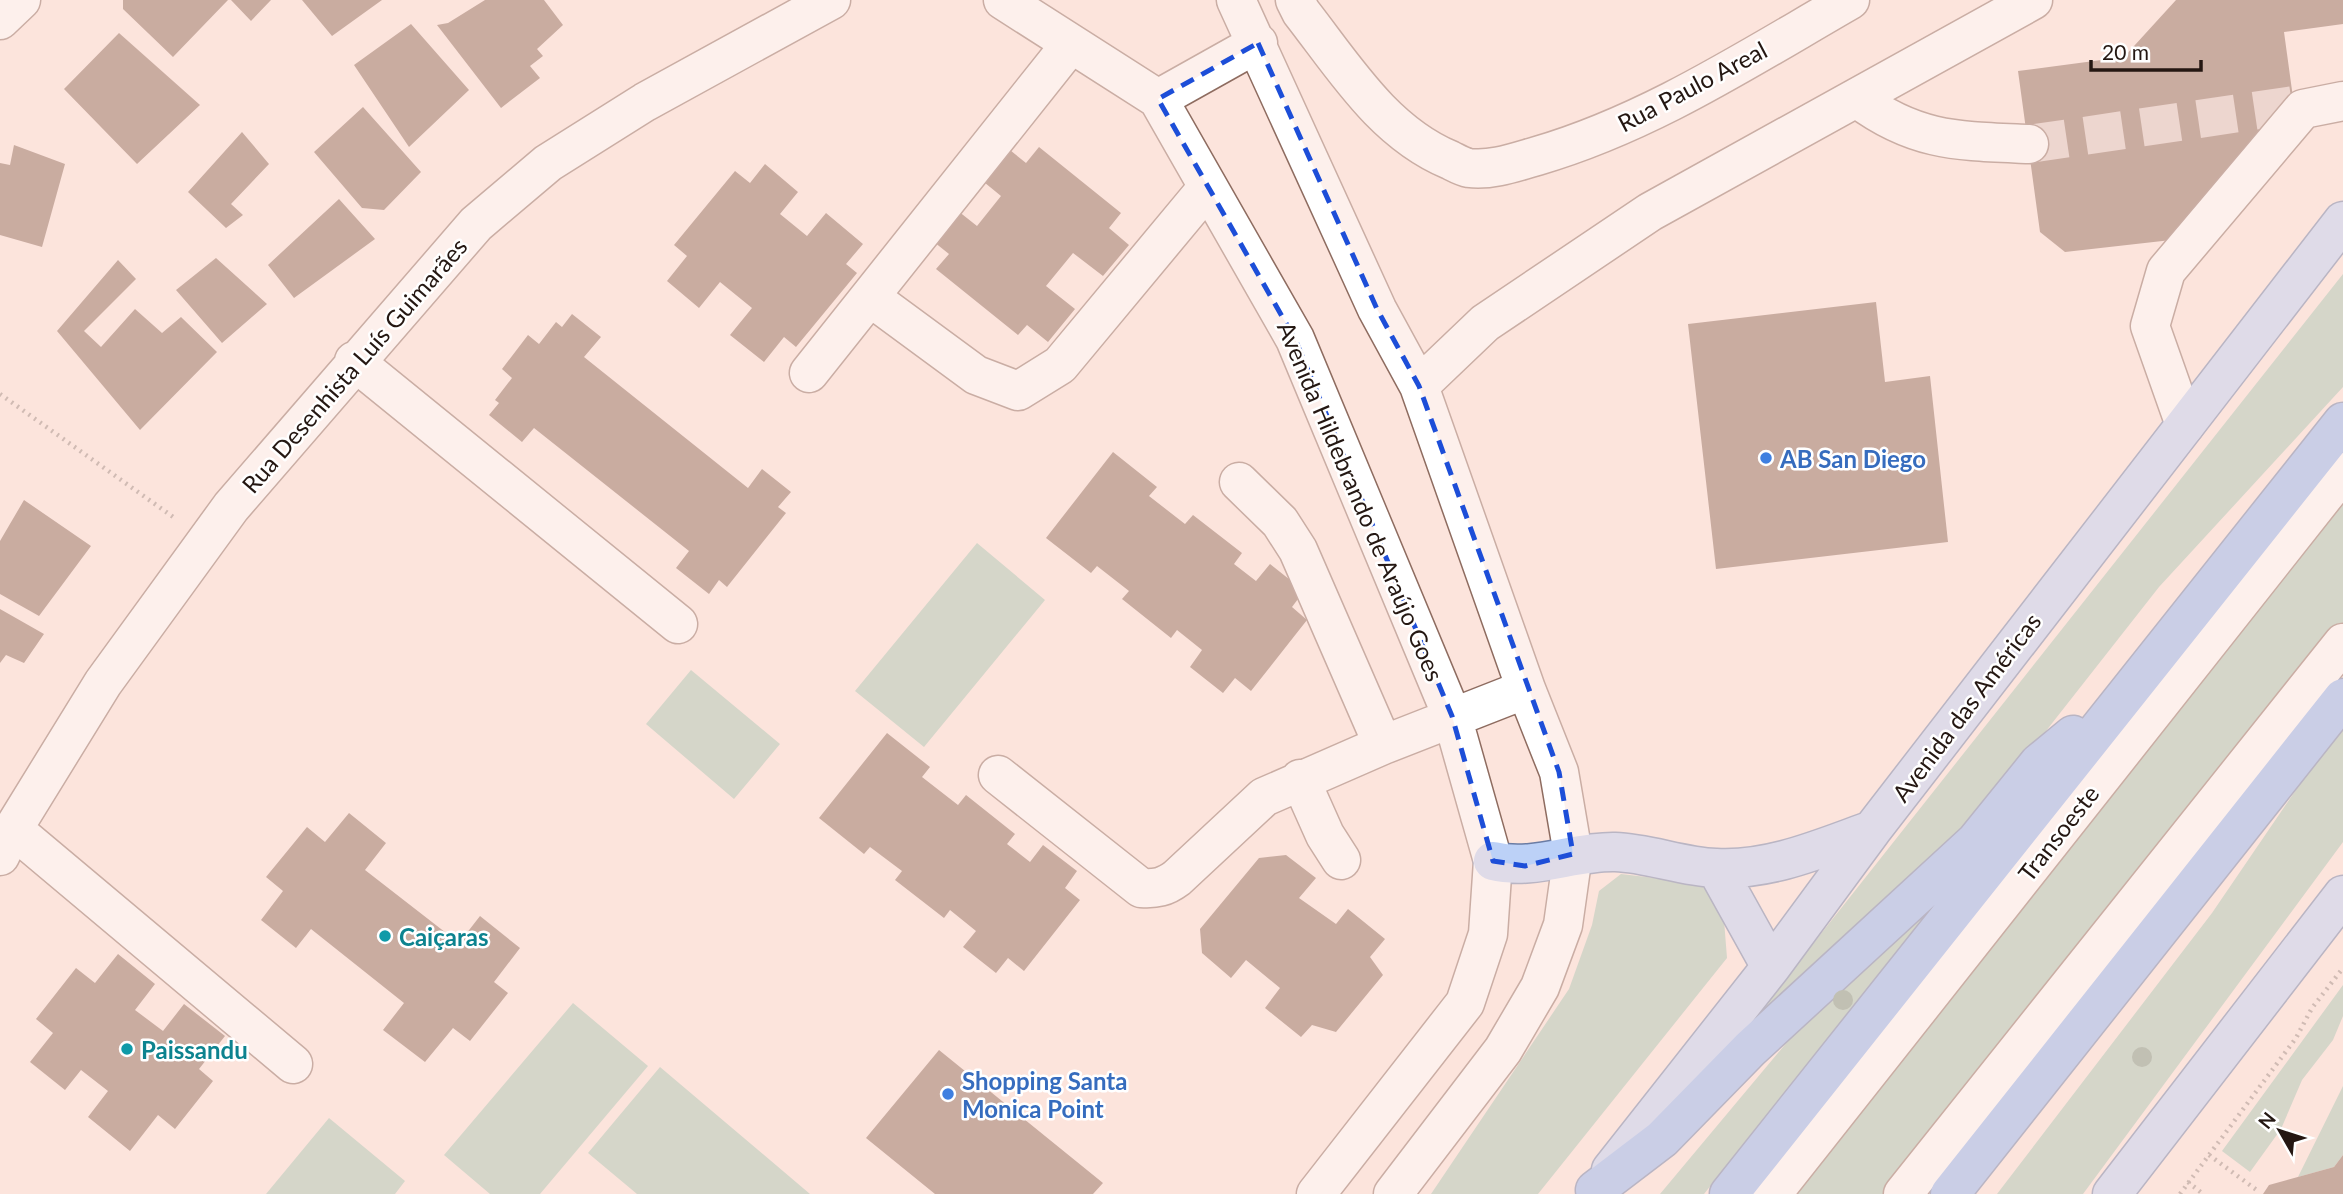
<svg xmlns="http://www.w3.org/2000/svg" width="2343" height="1194" viewBox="0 0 2343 1194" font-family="Lato,sans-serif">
	<rect width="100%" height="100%" fill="#fce4dc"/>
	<path fill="#a6c5b2" d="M2343,274V387L2159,587L1991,801L1764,1016L1759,1012Z
		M2343,482V625L1892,1194H1780Z
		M977,543L1045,600L924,747L855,691Z
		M691,670L780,744L734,799L646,724Z
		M2343,721V842L2083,1194H1997L2212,913Z
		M1621,874L1705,884L1724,920L1727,958L1538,1194H1431L1569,989L1592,925L1599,891Z
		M1938,901L1704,1194H1660L1803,1023Z
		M2343,985V1016L2333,1040L2302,1080L2281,1129L2250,1172L2222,1151Z
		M573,1003L648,1066L540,1194H490L444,1155Z
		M660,1067L810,1194H637L588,1153Z
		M2343,1086V1155L2334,1167L2298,1177Z
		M329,1118L405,1181L395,1194H266Z"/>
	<path fill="#8d6858" d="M123,0H228L173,57L123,9Z
		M231,0H271L251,21Z
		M302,0H382L332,36Z
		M485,0H544L563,25L537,49L543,56L530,66L540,78L501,108L437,25L448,23Z
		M2176,0H2343V24L2284,32L2294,105L2189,238L2065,252L2040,232L2018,71L2124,57Z
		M411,24L469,90L409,147L354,65Z
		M119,33L200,105L137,164L64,89Z
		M363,107L421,172L384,210L362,208L314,152Z
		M242,132L269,164L231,204L243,215L226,228L188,192Z
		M14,145L65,164L42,247L0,235V163L10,165Z
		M1005,146L1026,163L1039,147L1121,213L1109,228L1129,245L1103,276L1073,253L1046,286L1075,309L1048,342L1027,325L1018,335L936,269L949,254L929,238L953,207L977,226L1001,196L979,178Z
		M765,164L798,192L780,214L807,236L826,213L863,244L846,264L857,273L796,347L784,337L764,362L730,335L752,308L720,282L699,308L667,281L687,256L674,245L735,171L750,183Z
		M339,199L375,239L294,298L268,265Z
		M216,258L267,304L222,343L176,290Z
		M118,260L136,279L84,331L101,347L135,309L162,333L181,317L217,352L140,430L57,331Z
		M1876,302L1885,382L1930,376L1948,542L1716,569L1688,324Z
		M572,314L601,337L584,357L748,488L762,469L791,492L778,507L786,513L727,587L719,580L709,594L676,568L689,551L534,428L522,442L489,415L499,403L495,400L512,378L502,369L528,335L539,344L556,322L562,327Z
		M1113,452L1157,487L1149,496L1185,524L1193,515L1242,553L1234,564L1256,581L1270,564L1304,591L1292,607L1307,620L1251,691L1235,678L1223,693L1190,667L1202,650L1177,630L1171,638L1122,599L1129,591L1097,566L1091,573L1046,538Z
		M24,500L91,546L39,616L0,594V541Z
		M0,609L44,634L24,663L6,655L0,663Z
		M887,733L930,767L922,777L958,805L966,795L1015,834L1007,844L1030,862L1043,845L1077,871L1065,888L1080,900L1024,971L1008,958L996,973L963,947L976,931L950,910L944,918L895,880L902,871L870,847L864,854L819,818Z
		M349,813L386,843L365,870L459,943L480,916L520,948L494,982L508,993L470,1041L453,1028L425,1062L383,1030L404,1003L311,929L296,948L261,920L283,891L266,877L307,827L325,842Z
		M1286,855L1316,878L1299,898L1336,924L1348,909L1385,939L1370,957L1383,975L1336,1032L1312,1025L1301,1037L1265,1008L1280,988L1246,960L1231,978L1202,953L1200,929L1259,858Z
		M118,954L155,984L135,1010L163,1031L184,1004L225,1036L199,1069L213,1081L175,1129L158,1115L130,1151L88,1117L108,1091L81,1070L65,1090L30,1062L53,1033L36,1019L76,968L95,983Z
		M939,1050L1103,1183L1093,1194H935L866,1138Z
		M2343,1155V1194H2263L2269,1185L2334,1167Z"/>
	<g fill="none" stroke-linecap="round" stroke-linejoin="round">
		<path stroke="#dcc5be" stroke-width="38" stroke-dasharray="38 19" stroke-linecap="butt" d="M2029,144L2294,105"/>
		<g stroke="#8e6c60" stroke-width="41">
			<path id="minor" d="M1003,0L1158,99L1295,339L1452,716L1493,861L1488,934L1465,1003L1316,1194
				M1236,0L1377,309L1419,386L1526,689L1559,772L1573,854L1563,925L1540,987L1503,1050L1393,1194
				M1295,0L1301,12C1344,67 1383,132 1450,160C1456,163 1463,167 1469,168C1491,171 1516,162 1537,156C1650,123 1749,58 1850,0
				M0,20L21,0
				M1158,99L1258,43
				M1858,99C1916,142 1959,141 2029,144
				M870,297L976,375L1018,391L1060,365L1208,187
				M354,361L678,624
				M809,373L1070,45
				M1419,386L1485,323L1650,212L2033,0
				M2185,425L2150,326L2166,271L2303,109L2343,101
				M1239,482L1280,522L1298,550L1383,745L1526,689
				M998,775L1141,888C1156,889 1165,887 1177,878L1264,797L1383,745
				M1300,779L1325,835L1341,860
				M13,829L293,1064
				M0,856L13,829L103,683L231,507L476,224L548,163L645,102L831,0
				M1772,1194L2343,472
				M1903,1194L2343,643"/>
		</g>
		<g stroke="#6a7ca4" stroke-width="41">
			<path id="major" d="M1493,861C1534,871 1573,851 1615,852C1649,853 1682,867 1716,868C1770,871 1822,848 1872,830
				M1716,868L1771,967
				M1611,1170L1771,967L1872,830L2343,221
				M2112,1194L2343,895"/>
		</g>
		<g stroke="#6a7ca4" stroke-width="41">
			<path id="highway" d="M1595,1190L1662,1139L1750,1049L1976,841L2039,763L2073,735
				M1729,1194L2343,422
				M1950,1194L2343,698"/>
		</g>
		<path stroke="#9c8982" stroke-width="4.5" stroke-dasharray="2 5" stroke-linecap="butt" d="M0,394L176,519
			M2209,1155L2258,1191
			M2188,1182L2203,1194
			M2180,1194L2296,1038L2312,1008L2343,968"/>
		<use href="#minor" stroke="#fff" stroke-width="38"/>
		<use href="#major" stroke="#bcd1f7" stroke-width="38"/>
		<use href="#highway" stroke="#8fb3f2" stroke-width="38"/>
	</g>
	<g fill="#7a9480">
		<circle cx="1843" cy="1000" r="10"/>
		<circle cx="2142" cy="1057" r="10"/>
	</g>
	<path d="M0 0H2343V1194H0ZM1258,43L1377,309L1419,386L1559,772L1573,854L1525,866L1493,861L1452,716L1295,339L1158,99Z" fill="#fce4dc" fill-opacity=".55" fill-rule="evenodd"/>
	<path fill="none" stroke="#1d4ed8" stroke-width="5" stroke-dasharray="14 9" stroke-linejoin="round" d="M1258,43L1377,309L1419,386L1559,772L1573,854L1525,866L1493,861L1452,716L1295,339L1158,99Z"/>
	<g fill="#3f7fe0" stroke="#fff" stroke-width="2.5">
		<circle cx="1766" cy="458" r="7"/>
		<circle cx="948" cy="1094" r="7"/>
	</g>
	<g fill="#0f9aa8" stroke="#fff" stroke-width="2.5">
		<circle cx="385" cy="936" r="7"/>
		<circle cx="127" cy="1049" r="7"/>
	</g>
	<g text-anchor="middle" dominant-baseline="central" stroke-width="5" stroke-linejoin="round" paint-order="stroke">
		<g font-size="24" fill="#241712" stroke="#fff">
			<text transform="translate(1692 86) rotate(-28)">Rua Paulo Areal</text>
			<text transform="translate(354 365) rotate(-49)">Rua Desenhista Luís Guimarães</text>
			<text transform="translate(1361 501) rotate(67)">Avenida Hildebrando de Araújo Goes</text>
			<text transform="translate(1966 707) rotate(-53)">Avenida das Américas</text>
			<text transform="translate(2058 833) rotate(-52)">Transoeste</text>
		</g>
		<g font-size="24" font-weight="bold" fill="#366cbe" stroke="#fff" text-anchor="start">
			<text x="1780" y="458">AB San Diego</text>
			<text x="962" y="1080">Shopping Santa<tspan x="962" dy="28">Monica Point</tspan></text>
		</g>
		<g font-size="24" font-weight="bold" fill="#0d838f" stroke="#fff" text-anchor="start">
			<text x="399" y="936">Caiçaras</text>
			<text x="141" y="1049">Paissandu</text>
		</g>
	</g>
	<g transform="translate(2280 1131) rotate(309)" stroke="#ffffff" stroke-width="5" paint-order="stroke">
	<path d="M0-5L12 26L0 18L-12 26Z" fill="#241712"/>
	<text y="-10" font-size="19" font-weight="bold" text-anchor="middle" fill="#241712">N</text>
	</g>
	<path d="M2091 60v10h110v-10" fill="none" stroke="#241712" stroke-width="3.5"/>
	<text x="2102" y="60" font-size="21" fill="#241712" stroke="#ffffff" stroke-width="5" paint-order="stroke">20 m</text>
</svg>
